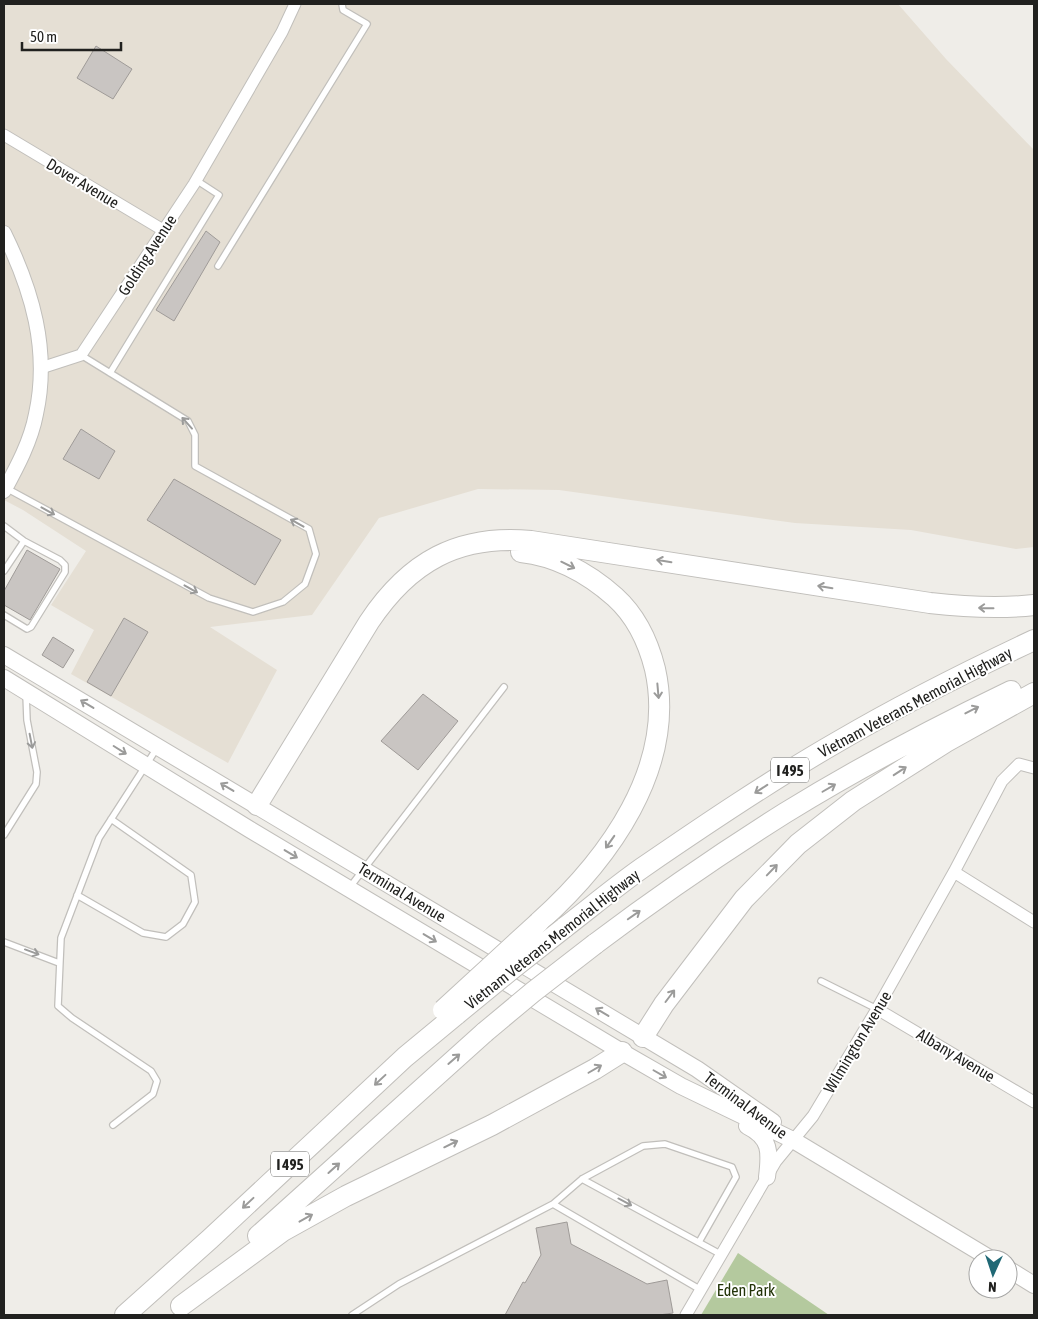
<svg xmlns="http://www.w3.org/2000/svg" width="1038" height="1319" viewBox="0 0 1038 1319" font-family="'Asap Condensed',sans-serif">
	<rect width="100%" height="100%" fill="#efede8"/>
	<path fill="#e5dfd4" d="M4,4H898L946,59L1034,150V547L1016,549L911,530L795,523L559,490L478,489L379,518L312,615L210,627L277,670L228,763L71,674L94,630L51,605L86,551L23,510L4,500Z"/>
	<path fill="#b4c99e" d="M738,1253L829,1315H701Z"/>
	<path fill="#c9c5c2" stroke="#9f9b98" d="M96,46L132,69L113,99L77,78Z
		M206,231L220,242L174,321L156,310Z
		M81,429L115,451L99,479L63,459Z
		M174,479L281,540L255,585L147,520Z
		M27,550L60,569L30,620L4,605V591Z
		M124,618L148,632L111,696L87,682Z
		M53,637L74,650L63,668L42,655Z
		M423,694L458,721L418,770L381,741Z
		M567,1222L571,1244L647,1284L667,1280L673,1313L659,1315H505L523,1282L525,1283L541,1255L536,1228Z"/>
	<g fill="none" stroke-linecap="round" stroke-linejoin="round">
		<g stroke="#c1bfbb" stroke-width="8">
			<path id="service" d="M218,266L367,24L343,10L342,4
				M110,373L219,195L196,180
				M6,488L209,598L253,612L283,602L305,584L316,554L309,529L195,466V435L188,421L81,355
				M4,526L24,541L60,560L65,565V572L31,627L27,629L4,615
				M4,571L24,541
				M4,835L36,784L37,772L27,720L26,694
				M350,887L504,687
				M77,895L143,933L166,937L183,924L195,902L191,875L111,819
				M4,942L59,963
				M821,981L877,1009
				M113,1125L153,1094L157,1081L151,1071L72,1018L58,1006L61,938L99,838L157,748
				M582,1179L722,1255
				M553,1204L582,1179L643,1146L665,1144L732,1167L736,1177L699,1242
				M352,1315L399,1284L553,1204L701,1290"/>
		</g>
		<g stroke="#c1bfbb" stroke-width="13">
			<path id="minor" d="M4,135L163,230
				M41,368L81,355L194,184L282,32L295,4
				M954,872L1034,922
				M877,1009L1034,1102
				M686,1315L776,1161L813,1116L877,1009L954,872L1002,781L1019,764L1034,768"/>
		</g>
		<g stroke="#c1bfbb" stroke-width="16">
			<path id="tertiary" d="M4,233C32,290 50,350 36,414C31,441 17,467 4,491"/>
		</g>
		<g stroke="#c1bfbb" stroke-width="18">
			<path id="secondary" d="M4,655L697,1069L773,1122
				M4,678L249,829L622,1052L681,1086L793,1140L991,1259
				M747,1126C771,1138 770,1152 767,1177
				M1008,1269L1034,1285"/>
		</g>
		<g stroke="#c1bfbb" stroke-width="22">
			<path id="motorway" d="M521,552C557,556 588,573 615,597C636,616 648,641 655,669C677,767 608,860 539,922
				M257,805L369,622C409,562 458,534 531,541L930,603C965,607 999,609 1034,605
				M564,928C590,908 615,887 642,868C706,824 771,780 839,741C902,704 968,671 1034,640
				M595,944C656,898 720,854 785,813C858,768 934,728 1011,691
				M643,1037L664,1004L744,899L798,844L853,801L946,742L1034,693
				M258,1236L485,1032
				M181,1306L283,1231L346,1196L492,1125L595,1069L622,1052
				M125,1315L210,1239L405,1057L457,1014"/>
		</g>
		<use href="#service" stroke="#fff" stroke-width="5.5"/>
		<use href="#minor" stroke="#fff" stroke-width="11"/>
		<use href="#tertiary" stroke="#fff" stroke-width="14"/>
		<use href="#secondary" stroke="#fff" stroke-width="16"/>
		<use href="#motorway" stroke="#fff" stroke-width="20"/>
		<g stroke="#c1bfbb" stroke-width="22" stroke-linecap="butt">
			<path id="motorway-bridge" d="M443,1010L539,922
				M457,1014L512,969L564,928
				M485,1032L533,992L595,944"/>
		</g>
		<use href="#motorway-bridge" stroke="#fff" stroke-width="20"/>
	</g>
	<defs><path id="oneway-shaft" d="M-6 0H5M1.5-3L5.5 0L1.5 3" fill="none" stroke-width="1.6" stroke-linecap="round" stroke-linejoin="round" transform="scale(1.25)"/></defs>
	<g stroke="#9b9b9a">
		<use href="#oneway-shaft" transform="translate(187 423) rotate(-132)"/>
		<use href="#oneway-shaft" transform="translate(48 511) rotate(29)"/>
		<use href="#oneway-shaft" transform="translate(297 523) rotate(-151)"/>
		<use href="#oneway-shaft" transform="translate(664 561) rotate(-171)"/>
		<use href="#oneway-shaft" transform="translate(568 565) rotate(26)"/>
		<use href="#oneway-shaft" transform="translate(825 587) rotate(-171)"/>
		<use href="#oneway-shaft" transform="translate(191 589) rotate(29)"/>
		<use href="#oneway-shaft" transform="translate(986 608) rotate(-179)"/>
		<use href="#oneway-shaft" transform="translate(658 691) rotate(85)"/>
		<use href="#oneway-shaft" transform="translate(87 704) rotate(-149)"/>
		<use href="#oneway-shaft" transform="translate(972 710) rotate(-27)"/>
		<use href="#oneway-shaft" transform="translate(31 741) rotate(79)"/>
		<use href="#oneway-shaft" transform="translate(120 750) rotate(32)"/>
		<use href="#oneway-shaft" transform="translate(900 771) rotate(-33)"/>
		<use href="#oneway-shaft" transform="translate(227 787) rotate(-149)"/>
		<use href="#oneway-shaft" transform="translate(829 788) rotate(-30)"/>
		<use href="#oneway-shaft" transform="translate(761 789) rotate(147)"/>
		<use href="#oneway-shaft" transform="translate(610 842) rotate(125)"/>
		<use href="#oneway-shaft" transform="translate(291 854) rotate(31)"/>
		<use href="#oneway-shaft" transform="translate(772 870) rotate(-46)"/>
		<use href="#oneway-shaft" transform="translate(634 915) rotate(-35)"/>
		<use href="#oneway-shaft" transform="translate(430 938) rotate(31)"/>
		<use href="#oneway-shaft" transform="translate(32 952) rotate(20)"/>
		<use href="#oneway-shaft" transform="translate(670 996) rotate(-53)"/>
		<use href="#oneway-shaft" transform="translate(602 1012) rotate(-149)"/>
		<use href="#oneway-shaft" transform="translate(454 1059) rotate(-41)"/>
		<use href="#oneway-shaft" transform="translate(595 1069) rotate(-30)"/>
		<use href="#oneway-shaft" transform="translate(660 1074) rotate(30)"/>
		<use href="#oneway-shaft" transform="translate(380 1080) rotate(137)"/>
		<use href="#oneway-shaft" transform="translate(451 1144) rotate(-26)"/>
		<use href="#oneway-shaft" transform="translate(334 1168) rotate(-42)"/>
		<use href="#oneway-shaft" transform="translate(625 1202) rotate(28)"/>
		<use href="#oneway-shaft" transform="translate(248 1203) rotate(137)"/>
		<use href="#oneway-shaft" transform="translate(306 1218) rotate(-29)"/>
	</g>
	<g text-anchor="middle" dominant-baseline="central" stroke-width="4" stroke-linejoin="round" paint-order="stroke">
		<g fill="#fff" stroke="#646462" stroke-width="1">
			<rect x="771" y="757.5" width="38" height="25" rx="4"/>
			<rect x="271" y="1151.5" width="38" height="25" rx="4"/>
		</g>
		<g font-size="15" font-weight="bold" fill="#21211f">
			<text x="790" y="770">I 495</text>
			<text x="290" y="1164">I 495</text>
		</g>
		<g font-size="16" fill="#21211f" stroke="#fff">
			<text transform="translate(83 183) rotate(31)">Dover Avenue</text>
			<text transform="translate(147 255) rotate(-57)">Golding Avenue</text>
			<text transform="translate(915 702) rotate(-28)">Vietnam Veterans Memorial Highway</text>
			<text transform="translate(402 892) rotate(31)">Terminal Avenue</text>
			<text transform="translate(552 939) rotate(-38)">Vietnam Veterans Memorial Highway</text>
			<text transform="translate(857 1042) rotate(-59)">Wilmington Avenue</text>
			<text transform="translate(956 1055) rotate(31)">Albany Avenue</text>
			<text transform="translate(746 1105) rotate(37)">Terminal Avenue</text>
		</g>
		<g font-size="16" fill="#223307" stroke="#fff">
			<text x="746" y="1290">Eden Park</text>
		</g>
	</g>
	<rect width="1038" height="1319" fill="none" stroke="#21211f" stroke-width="10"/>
	<g transform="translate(993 1274) rotate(183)"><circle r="24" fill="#ffffff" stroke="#a6a6a5"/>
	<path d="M0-4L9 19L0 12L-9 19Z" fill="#206875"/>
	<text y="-8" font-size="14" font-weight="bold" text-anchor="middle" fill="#21211f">N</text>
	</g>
	<path d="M22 42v8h99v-8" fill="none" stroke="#21211f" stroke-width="2.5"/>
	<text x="30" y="42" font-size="15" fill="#21211f" stroke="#ffffff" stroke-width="4" paint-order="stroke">50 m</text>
</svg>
